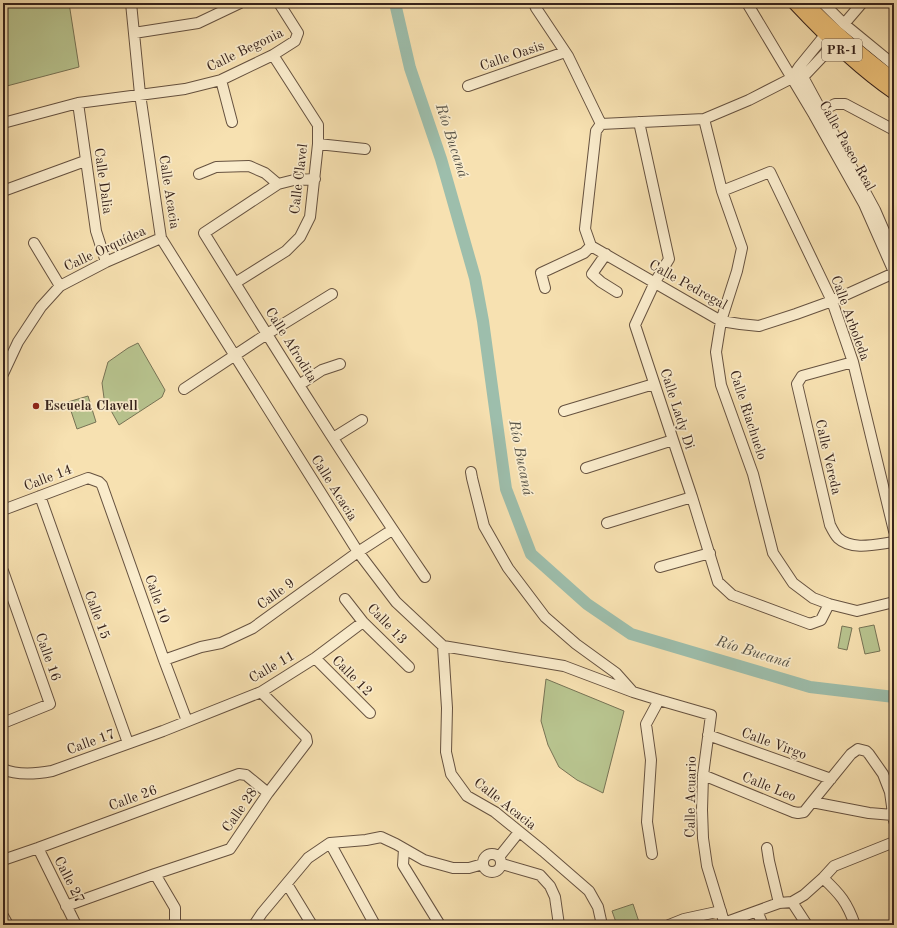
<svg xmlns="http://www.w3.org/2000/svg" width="897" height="928" viewBox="0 0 897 928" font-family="'Old Standard TT',serif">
	<rect width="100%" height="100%" fill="#f7e1b1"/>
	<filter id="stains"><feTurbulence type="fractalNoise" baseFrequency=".005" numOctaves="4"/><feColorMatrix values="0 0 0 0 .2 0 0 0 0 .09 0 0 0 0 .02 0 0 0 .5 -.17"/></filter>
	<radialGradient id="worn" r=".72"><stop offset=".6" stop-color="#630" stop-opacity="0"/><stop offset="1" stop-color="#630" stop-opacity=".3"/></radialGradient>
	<path fill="#b8c48f" stroke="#777355" d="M3,3H69L79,67L3,87Z
		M138,343L165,390L162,397L119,425L104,398L102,383L108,362L128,348Z
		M88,396L96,422L77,429L68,402Z
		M874,625L880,651L865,654L859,628Z
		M842,626L852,628L847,650L838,648Z
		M546,679L624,711L603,793L577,780L559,767L548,745L541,721Z
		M633,904L640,925H617L612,911Z"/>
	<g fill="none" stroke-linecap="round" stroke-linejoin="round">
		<path stroke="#9dbeac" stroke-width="12" d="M395,3L410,68L441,159L475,278L483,321L506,489L531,554L587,604L631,634L810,687L894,697"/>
		<g stroke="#665240" stroke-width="12">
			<path id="minor" d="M131,3L140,94L161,238L358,552L396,602L443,646L447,708L446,752L451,774L467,796L495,812L543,851L589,891L598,907L602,925
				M534,3L536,8L568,56L601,124
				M747,3L814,115L864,204L894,272
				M823,3L844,24L894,65
				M844,24L862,3
				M134,33L198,23L240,3
				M803,77L875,210L894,254
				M792,78L799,67L830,29
				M221,80L232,122
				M468,86L565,52
				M78,103L96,231L106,262
				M815,114L835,104H845L894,130
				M704,119L722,191L742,248L737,271L721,321L716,352L721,385L753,474L773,553L793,583L813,598L829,604L857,611L894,602
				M639,122L669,259L655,282L635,325L673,440L692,497L718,582L732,595L810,624L821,620L829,604
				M3,123L78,103L185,89L221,80L273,55L295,41L298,33L279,3
				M601,124L596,131L585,229L591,246L721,321L740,324L759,326L796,314L832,301L894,273
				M601,124L704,119L749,100L792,78L803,77L839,39
				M318,144L365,149
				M199,174L216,167L249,166L265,173L278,184
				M315,179L294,180L278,184L204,233C276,349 348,465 425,577
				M3,191L85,161
				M722,191L770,172L832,301L853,362L894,531
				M34,243L60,286
				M606,254L592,274L601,282L617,292
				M235,283L286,251L300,237L310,217L318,144V125L273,55
				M545,288L541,273L584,253L591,246
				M853,362L802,376L797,384L830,525C832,529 835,535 838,538C852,551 877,544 894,542
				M3,374L18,342L41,307L60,286L106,262L161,238
				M299,385L322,370L340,364
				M184,389L267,334L332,294
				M564,411L654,384
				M333,438L362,420
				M586,468L673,440
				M471,472L472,478L484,526L508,568L545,617L576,644L616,673L632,691
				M40,496L128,743
				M3,510L88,478L99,482L102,485L164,660L187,721
				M607,523L692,497
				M660,567L710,553
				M3,571L50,704L3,723
				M345,599L363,622L409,667
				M443,646L564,666L633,692L659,700L711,715L703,775L702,810L703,838L707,866L725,925
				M315,658L370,713
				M164,660L201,647L221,643L253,628L358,552L392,530
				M708,735L831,779
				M3,769C18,776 36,774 52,771L163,731L261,692L315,658L363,622
				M703,775L793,812L798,813L804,812L812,802L851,754L858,749L866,751L869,754L883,774L890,792L894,821
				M812,802L869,813L893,815
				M330,843L375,925
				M38,848L76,925
				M767,848L769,861L779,903
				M404,849L403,865L440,925
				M483 863a9 9 0 1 1 18 0a9 9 0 1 1-18 0Z
				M652,854L647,822L651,760L646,724L659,700
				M499,857L519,832
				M3,860L38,848L239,774L246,775L268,793
				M502,864L540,875L550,886L555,897L559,925
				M155,874L175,908V925
				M823,878C840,894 847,902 855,925
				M287,884L312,925
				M792,902L807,925
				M66,906L155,874L230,849L268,793L307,742L306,737L261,692
				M757,911L763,925
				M3,916L8,925
				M724,923L779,903L792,902L804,895L823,878L834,866L894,842
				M254,925L262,913L308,858L330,843L366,840L381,837L396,844L424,860L453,868H469L483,864
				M669,925L684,919L721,911"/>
		</g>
		<g stroke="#36221b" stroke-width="14">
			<path id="major" d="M794,3C824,35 857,68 894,93
				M807,3C833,31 864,56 894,79"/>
		</g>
		<use href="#minor" stroke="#faeccc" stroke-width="10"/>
		<use href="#major" stroke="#ecc078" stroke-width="12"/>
	</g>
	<circle fill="#8f2418" stroke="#faeccc" stroke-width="1.5" cx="36" cy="406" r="4"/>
	<g text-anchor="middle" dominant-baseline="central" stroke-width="3.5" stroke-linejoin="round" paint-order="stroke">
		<rect fill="#faeccc" stroke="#715f50" stroke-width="1" x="822" y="39" width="40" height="22" rx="3"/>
		<g font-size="13" font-weight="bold" fill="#36221b">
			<text x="842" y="50">PR-1</text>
		</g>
		<g font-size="14" fill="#36221b" stroke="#faeccc">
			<text transform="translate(245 50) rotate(-26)">Calle Begonia</text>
			<text transform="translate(512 56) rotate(-19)">Calle Oasis</text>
			<text transform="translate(847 146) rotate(61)">Calle Paseo Real</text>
			<text transform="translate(299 179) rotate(-83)">Calle Clavel</text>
			<text transform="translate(103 181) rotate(82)">Calle Dalia</text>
			<text transform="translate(169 192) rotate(81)">Calle Acacia</text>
			<text transform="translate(105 249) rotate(-25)">Calle Orquídea</text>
			<text transform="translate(688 285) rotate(29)">Calle Pedregal</text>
			<text transform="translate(850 318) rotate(70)">Calle Arboleda</text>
			<text transform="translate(291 345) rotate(58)">Calle Afrodita</text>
			<text transform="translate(677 409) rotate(72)">Calle Lady Di</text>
			<text transform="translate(748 415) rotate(72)">Calle Riachuelo</text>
			<text transform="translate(828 457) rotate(77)">Calle Vereda</text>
			<text transform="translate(48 478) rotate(-21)">Calle 14</text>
			<text transform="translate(334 488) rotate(58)">Calle Acacia</text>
			<text transform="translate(276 594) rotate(-36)">Calle 9</text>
			<text transform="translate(157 599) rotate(71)">Calle 10</text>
			<text transform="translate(97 615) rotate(70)">Calle 15</text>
			<text transform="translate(387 624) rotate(46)">Calle 13</text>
			<text transform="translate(48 657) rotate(70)">Calle 16</text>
			<text transform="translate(272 667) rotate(-30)">Calle 11</text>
			<text transform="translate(352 676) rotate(45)">Calle 12</text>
			<text transform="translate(91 742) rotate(-20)">Calle 17</text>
			<text transform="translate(774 744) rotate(20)">Calle Virgo</text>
			<text transform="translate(769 787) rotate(22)">Calle Leo</text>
			<text transform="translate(691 797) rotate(-89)">Calle Acuario</text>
			<text transform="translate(133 798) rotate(-20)">Calle 26</text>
			<text transform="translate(505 804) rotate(38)">Calle Acacia</text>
			<text transform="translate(240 810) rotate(-55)">Calle 28</text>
			<text transform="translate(69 880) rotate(63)">Calle 27</text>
		</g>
		<g font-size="14" font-weight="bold" fill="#36221b" stroke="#faeccc" text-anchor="start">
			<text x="44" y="406">Escuela Clavell</text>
		</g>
		<g font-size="15" font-style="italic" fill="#555146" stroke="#faeccc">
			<text transform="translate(451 141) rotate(72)">Río Bucaná</text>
			<text transform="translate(520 458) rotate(79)">Río Bucaná</text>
			<text transform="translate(753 653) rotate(17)">Río Bucaná</text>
		</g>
	</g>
	<rect width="897" height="928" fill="none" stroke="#f7e1b1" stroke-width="16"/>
	<rect x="4" y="4" width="889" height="920" fill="none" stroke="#36221b" stroke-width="2"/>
	<rect x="8" y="8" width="881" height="912" fill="none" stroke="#36221b"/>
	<rect width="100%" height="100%" filter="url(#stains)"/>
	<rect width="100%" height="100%" fill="url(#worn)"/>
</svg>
